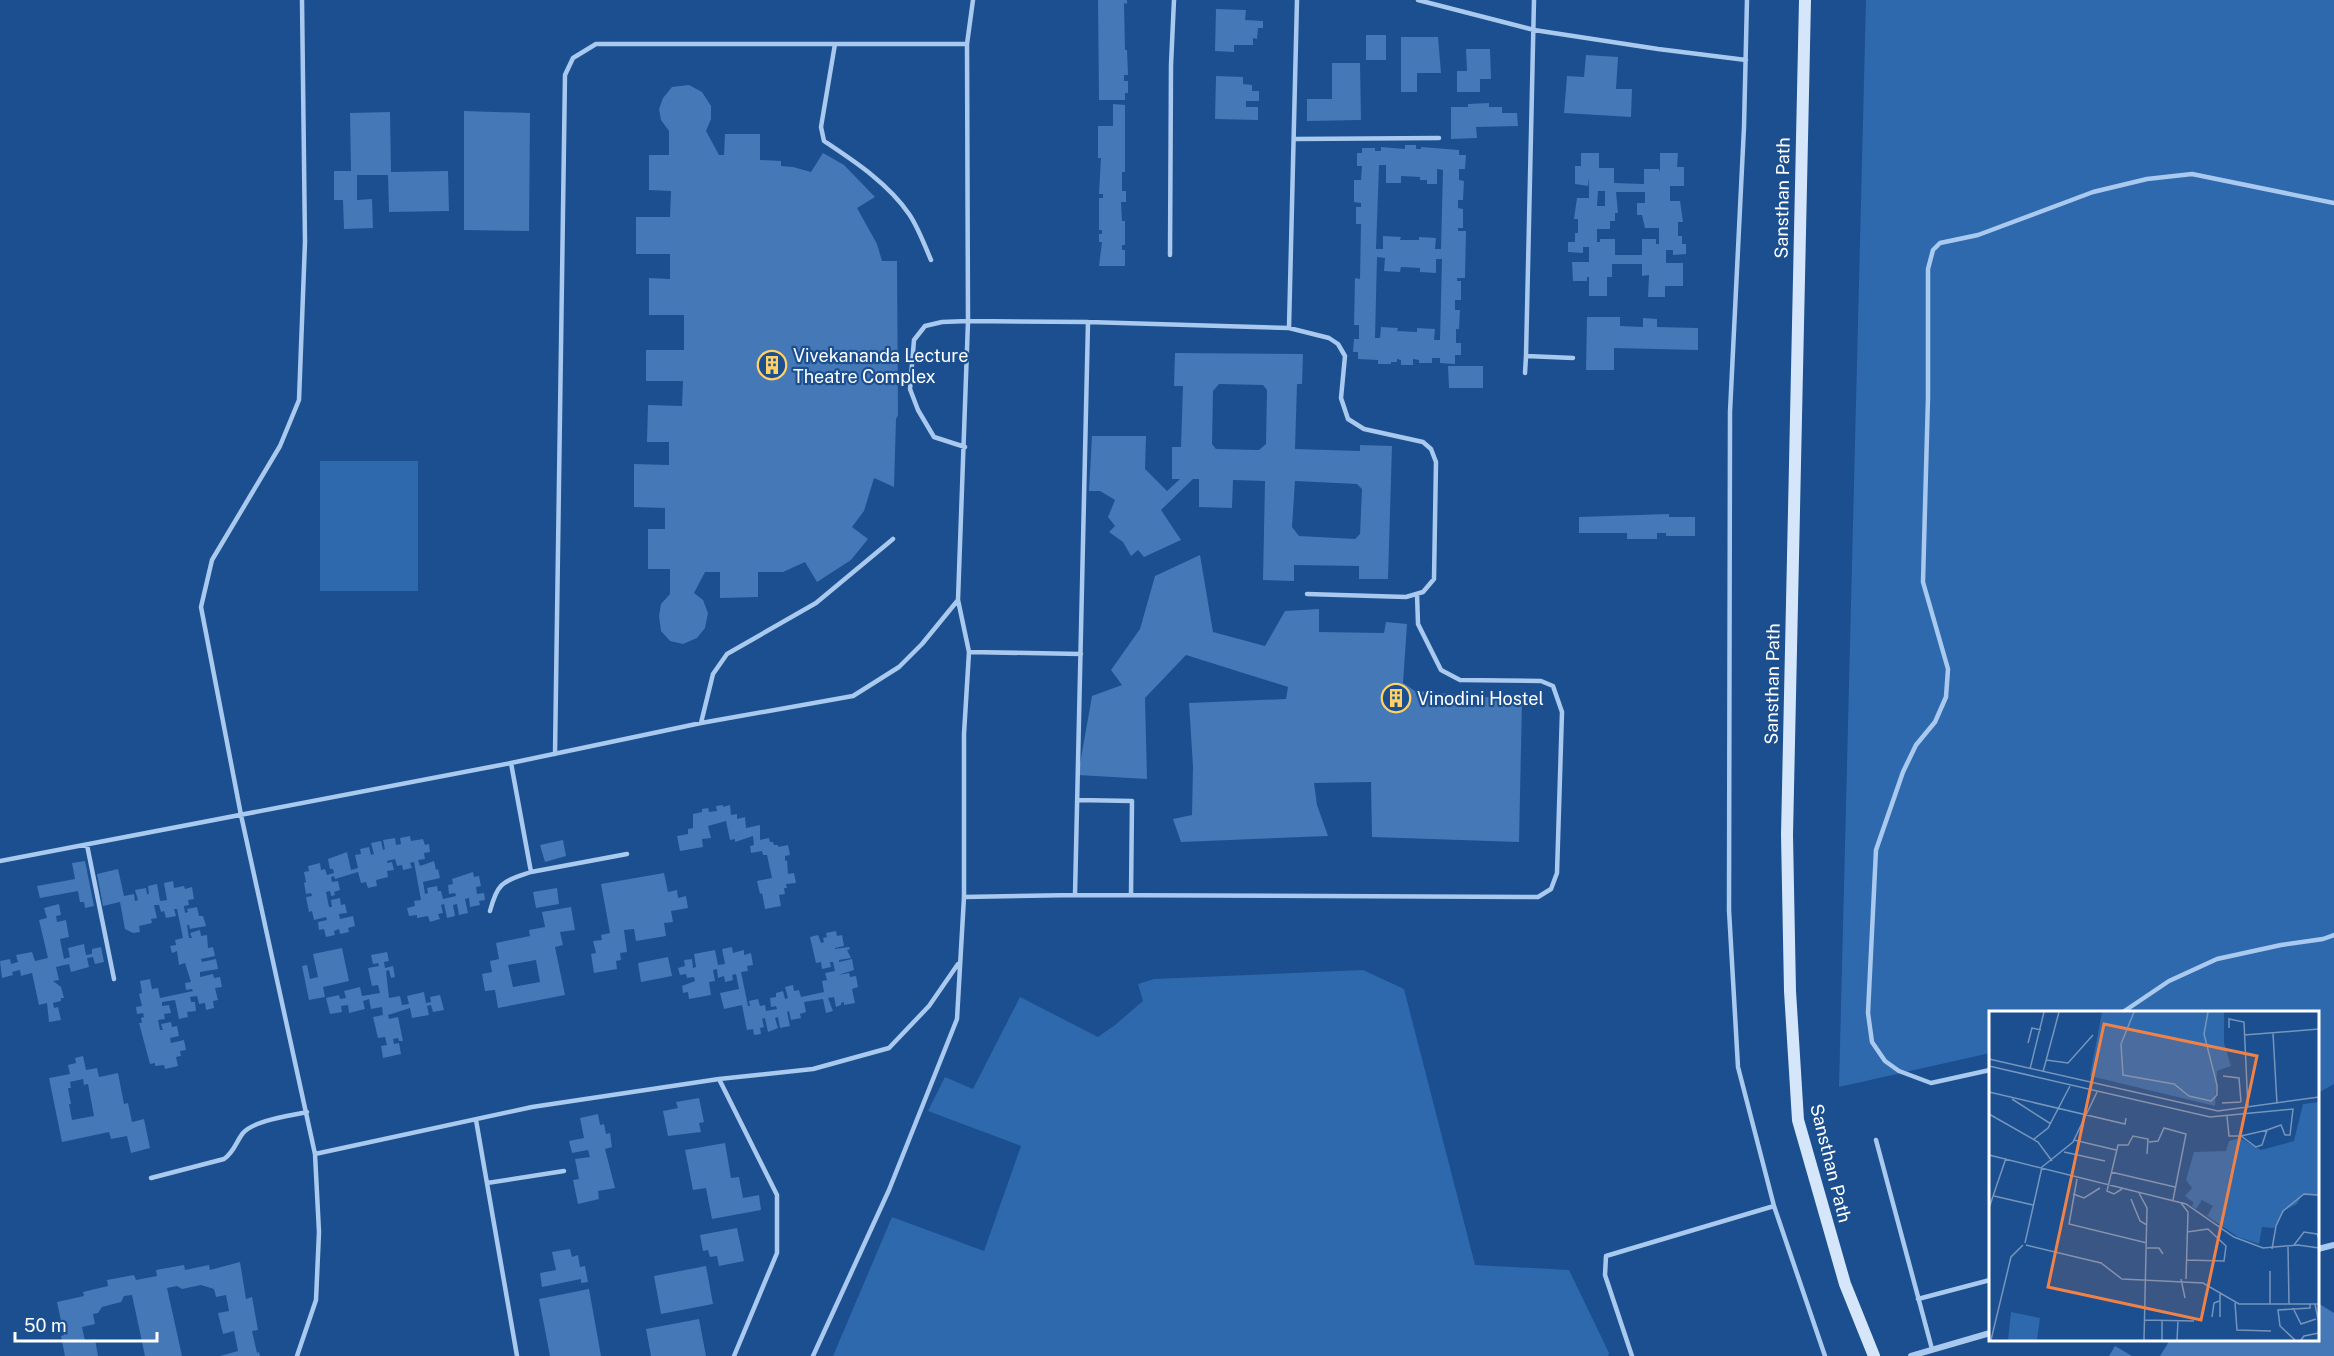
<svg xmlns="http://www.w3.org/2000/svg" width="2334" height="1356" viewBox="0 0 2334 1356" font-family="'Public Sans',sans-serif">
	<rect width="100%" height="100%" fill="#1b4f8f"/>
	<path fill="#2e69ad" d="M1866,0H2334V1084L2318,1093V1012H1990V1053L1839,1087Z
		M320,461H418V591H320Z
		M1363,970L1404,989L1475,1265L1569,1270L1609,1353L1608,1356H833L892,1217L984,1251L1021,1146L928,1111L945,1077L973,1089L1020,997L1098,1037L1115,1025L1143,1001L1138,984L1154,979Z"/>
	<path fill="#4478b7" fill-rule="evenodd" d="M1098,0H1127V4L1124,3L1125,50H1127L1128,75H1124V81H1128V93H1125V100H1099Z
		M1216,9L1246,10L1245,20L1263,21V28H1258L1257,39L1253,38V45H1234V52L1215,51Z
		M1366,35H1386V60H1366Z
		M1401,37H1438L1441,73H1417V92H1401Z
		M1466,49H1490L1491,79H1480V92H1457V71H1467Z
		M1586,55L1618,57L1616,89H1632L1631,117L1564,113L1567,76L1584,77Z
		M1332,63H1360L1361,120L1307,121V99H1332Z
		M1216,76L1243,77V84L1252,85V91H1259V101H1246V107H1258V120L1215,119Z
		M689,85L702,92L711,106V119L706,131L719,155H724L725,134H760V160L781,161V166L793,167L811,172L823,153L844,165L875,197L857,208L877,244L882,261H897L898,415L896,419L894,487L874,478L864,511L852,527L868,539L851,560L817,582L805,562L783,572H758V597L720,598V572H705L694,593L703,600L708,613L705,628L697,638L683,644L670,641L661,631L659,616L661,604L670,594V569H648V529H665V508L634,507V464L669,465V442H647L648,405L682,406L683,381H646V350H684V315H649V278L670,279V254H636V217H670L671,191L649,190V155H669V131L661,120L659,109L663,98L672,87Z
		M1489,103V107H1502V113H1517L1518,126L1476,127L1477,138L1451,139V107H1468V104Z
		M1113,104L1125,105V172H1122V191H1126V202H1121L1122,221H1125V245H1122V250H1125V266H1099L1102,242H1099V234H1102V230H1099V198H1103V194H1099L1101,158H1098V126H1113Z
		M464,111L530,113L529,231L464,230Z
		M390,112L391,172L448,171L449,211L389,212L388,175H357V200L372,199L373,228L344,229L343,200H334V171H351L350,113Z
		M1405,145H1416V149H1421V147L1459,150V155H1466L1465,169H1459V180L1464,181L1463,200H1458V208L1463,209V228H1458V231H1466L1465,278H1457V281H1461V300H1455V310H1460L1459,329H1456V343H1461V355H1455V364L1440,363V358H1432V363H1419V360L1413,359V365H1401V360L1397,359V362H1391V364H1378V360L1358,359V352H1353L1354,339H1359V325H1354L1355,278L1360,279L1361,224H1356V207H1361V203L1354,202V180H1361L1362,166H1357V153H1362V148H1375V151H1381V147L1405,149ZM1379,165H1386V183H1401V176L1420,177V180H1427V184H1437V169L1443,170L1441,249H1435L1436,238L1419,237V240H1400L1401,237L1383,236V249H1376ZM1377,257L1385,258L1384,271L1400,272L1401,267L1420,268V272L1436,273V259H1442L1440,340H1434L1435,329L1417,328V332L1397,331L1398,328L1381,327L1380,338H1375Z
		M1581,153H1599V168H1614V183L1644,184V169H1659L1660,172V153H1678L1677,167H1684V186H1670V201H1680L1683,222H1678V236H1682V244H1686V254L1673,255V250H1666V263H1683V286H1665V297H1648L1649,275L1642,276V264H1612V277H1607V296H1589V277H1587V281H1573L1572,262H1589V247H1583V253L1568,252V242H1575V233H1578V219H1574L1577,198H1589V178L1588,186L1575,184V166H1581ZM1598,191H1605V206H1597ZM1616,192H1645V203H1637V215H1642L1645,228H1659V244H1656V239H1642V255H1615V239H1600V242H1597V229H1610V221H1615V213H1618Z
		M1587,317H1620V326L1643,327V318L1657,319V327L1698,328V350L1614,348V370H1586Z
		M1175,353L1303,354L1302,384H1297L1295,449L1360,451V445L1392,446L1388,579H1359V566L1294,565V581L1263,580L1265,481L1233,480L1232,508L1199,507V479H1193L1161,510L1181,540L1144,557L1138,550L1131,556L1123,542L1109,532L1115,526L1108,517L1115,500L1100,491H1089L1092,436H1146L1145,469L1167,491L1180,479H1172V447H1181L1183,386H1174ZM1219,384L1263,385L1267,390L1266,444L1259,450L1216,449L1212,444L1213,391ZM1295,481L1357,484L1362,489L1360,534L1355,539L1299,536L1292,527Z
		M1448,366H1483V388H1449Z
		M1669,514V517H1695V536H1666V533H1657V539H1627V533H1579V517Z
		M1200,555L1213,632L1265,646L1285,611L1319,609V632L1384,633L1386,622L1407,624L1403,683L1415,691L1522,700L1519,842L1372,837L1371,782L1314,783L1317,805L1328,836L1181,842L1173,819L1192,815L1193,767L1189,703L1286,699L1288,687L1186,655L1145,698L1147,779L1078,775L1092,696L1122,685L1111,670L1140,629L1155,576Z
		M723,805V807L730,805L731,815L737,814V819L745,817L746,828L760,825V840L769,838L770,842H773L774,845H778V847L788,845L790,855L785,856V861L787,860L788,874L794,873L796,883L786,884L787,888H784L785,894L779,895L781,906L765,909L762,893L760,894L757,881L772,878L767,855H763L762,851L751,853L750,846L754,845L753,836L735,842V839L730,840L726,821L708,826L711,838L702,839L703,847L680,851L677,836L688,834V829L693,828V814L702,812V809L708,808L709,812L717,811L716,806Z
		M410,836L411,841L423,839L425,845L429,844L430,852L424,853L425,859L418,860L420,866L434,861L436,870L438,869L440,878L423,882L425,894L428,893L427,888L437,886L438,891H441L443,899L456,896L455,893L449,894L448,885L453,884L452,879L473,872L474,877L479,876L481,886L476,887L477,894L484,893L485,900L479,901L480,905L470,907L469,898L465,899L468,913L459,915L457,904L453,905L455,916L447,918L444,904L441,905L443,913L438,914L440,919L430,922L428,916L417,918V915L409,916L407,908L415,906L414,901L421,900L414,862L410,863L412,868L403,870L402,865L397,866L395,859L387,861V863L392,862L394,870L387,871L388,877L376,880L377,886L368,888L366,882L361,883L358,872L335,879L334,876L331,877L332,882L338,881L340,890L334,892L335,895L331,896L330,891L326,892L329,907H332L331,900L340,898L341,905L345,904L347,913L339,914L340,919L353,916L355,926L348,928L349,932L340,934L339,929L334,931L335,935L326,937L324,929L319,930L318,922L327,920L326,917L314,920L312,911L309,912L306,897L312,896L311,893L306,894L304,883L306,882L304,872L309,871L308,866L320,863L321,870L325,869L327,875L334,873L333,869H330L328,859L347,852L351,870L358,868L355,855L361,854L360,849L369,847L371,855L374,854L371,843L381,841L383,850L385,849L383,840L395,838L396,845L401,844L400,838Z
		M563,840L566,856L545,862L540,845Z
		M85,861L94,906L85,908L84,902H80L78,891L40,898L37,886L75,879L72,863Z
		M118,869L124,896L134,894L135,901L138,900L135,890L146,888L147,894H149L148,886L157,884L160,901L167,900L164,883L173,881L174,888L184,886L185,889L192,887L194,899L188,900L189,905L184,906L185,913L188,912L187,909L197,907L199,916H203L206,926L190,929L189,925H187L189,938H192L190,933L200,930L201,936L207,935L208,948L213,947L215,956L201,959L202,962L216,959L218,969L200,972V977L213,974L214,978L220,977L222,987L215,988L218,1000L213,1001L214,1008L206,1010L205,1003L199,1004L197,996L190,997L191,1002H195L196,1011L187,1012L188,1017L179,1019L175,1000L162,1002V1006L169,1005L171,1013L164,1014L165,1019L158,1020L160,1030H163L161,1024L171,1022L172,1027L177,1026L179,1036L170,1038L171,1043L184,1040L186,1050L180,1051L181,1056L176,1057L178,1066L165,1069L164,1065L155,1066V1063L150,1064L139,1023H142L141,1018L144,1017L143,1013L137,1014L136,1007L142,1006L139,994L142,993L140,981L150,979L152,989L158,988L160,998L193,991L192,989L186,990L185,983L191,982L185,963L179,965L177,951L172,953L170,946L176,945L175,940L183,938L177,909H174L176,916L166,918L164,911L161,912L159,905H154L157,918L151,919L152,923L139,926L140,932L133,933L125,929L120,902L103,906L97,874Z
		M664,873L668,892L677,890L678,898L686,896L688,908L671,911L673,922L664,923L666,936L636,941L634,929L624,930L627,952L620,953L621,960L616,961L617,969L594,973L591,954L596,953L593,941L602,940L601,935L610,933L601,884Z
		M557,888L559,904L536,908L533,892Z
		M59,904L61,915L56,916L57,922L66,920L69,937L60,939L64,959L70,957L68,948L84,944L86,955L92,954V949L101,947L104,962L95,964L93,957L87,958L89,967L71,972L69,964L56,967L59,980L53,981L61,987L64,998H61V1001L53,1003L54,1008L58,1007L61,1020L49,1022L47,1003L39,1005L32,973L21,976L20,970L12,972L13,975L2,978L0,961L10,959L11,964L18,962L16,955L32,952L35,961L48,958L39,920L47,918L44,908Z
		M571,907L575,930L560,932L563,945L555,947L565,995L498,1008L495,990L485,991L482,974L492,972L490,961L499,959L496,943L530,936L529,930L545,927L542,912ZM536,960L540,982L513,987L508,965Z
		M836,931L837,936L842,935L844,946L835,948V949L849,947L850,949L847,950L851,958L839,960V962L852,959L854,970L838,975L849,973L850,977L856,976L858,987L852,989L855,1003L844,1005V1002L841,1003V1005L836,1007L834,997L828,998L833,1011L826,1013L823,999L804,1002L806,1012L800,1014L801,1018L791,1020L789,1011L787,1012L790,1026L780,1028L778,1017L775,1018L778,1028L768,1032L765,1018L762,1019L764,1027L760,1028L761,1034L754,1035L753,1029L747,1030L742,1005L724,1009L720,993L739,989L736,974L732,975L733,980L725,982L724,976L718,978L717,969L713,970L715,981L709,982L711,995L689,999L688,992L683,993L682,986L695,981L694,977L687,978L686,974L680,975L678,968L685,966L684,960L692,959L693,968L696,967L694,954L715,950L718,965L725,964L722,949L732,947L733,953L744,950V955L751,953L753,965L747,966L748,971L741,972L748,1006H750L749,1001L758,999L760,1006L765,1005L766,1011L777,1009L776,1006L771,1007L770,998L776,997V993L783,991L785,999L788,998L785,987L793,985L794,991L799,990L801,997L824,992L822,981L827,980L825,973L835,971L833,962H830L831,967L822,969L821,962L816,963L810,937L818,935L821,943L824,942L823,938L827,937L826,933Z
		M342,948L349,981L323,987L325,997L309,1000L302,966L307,965L310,979L318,977L313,954Z
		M387,952L389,961L384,962L385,968L393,966L395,977L391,978L389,970L386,971L389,998L400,996L402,1005L409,1004L407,996L424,992L426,1003L431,1002L430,997L440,995L444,1010L433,1012L431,1005L427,1006L429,1015L412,1018L410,1008L388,1015L389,1019L398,1017L403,1041H399L398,1038L393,1039L394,1044L399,1043L401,1054L383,1058L381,1046L387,1045L385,1037L378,1038L373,1017L383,1015L382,1007L371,1009L369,999L363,1001L365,1009L349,1013L348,1005L341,1006L342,1012L330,1014L326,998L339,995L340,999L346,998L344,991L360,987L362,996L380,993L378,985L372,986L368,968L379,966L378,963L373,964L371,955Z
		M668,957L672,976L641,982L638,963Z
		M83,1056L86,1070L97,1068L99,1077L118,1073L124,1104L128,1103L132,1122L144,1119L150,1148L131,1153L127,1136L111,1139L109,1132L62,1142L49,1078L70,1074L68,1065L76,1063L75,1058ZM83,1079L84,1085L88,1084L94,1116L72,1120L69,1104H71L68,1088H71L70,1082Z
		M699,1098L704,1122L699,1123L701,1132L668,1136L663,1111L678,1108L676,1102Z
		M598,1114L600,1125L604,1124L606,1134L610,1133L612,1147L605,1149L615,1188L598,1191L599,1199L578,1204L573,1180L579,1179L575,1159L590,1157L588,1150L572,1153L569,1141L584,1138L580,1118Z
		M725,1143L731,1178L739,1177L743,1198L759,1195L761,1210L712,1219L706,1188L693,1190L685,1150Z
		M737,1228L744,1261L719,1266L717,1256L710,1257L708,1250L703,1251L700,1235Z
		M570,1249L572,1257L578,1255L580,1267L585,1266L588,1282L581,1283V1279L542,1287L540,1273L556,1270L552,1252Z
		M240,1262L246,1299L252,1297L258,1330L252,1331L257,1353L259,1352L260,1356H220L238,1351L234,1331L223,1334L218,1313L229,1311L226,1295L216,1297L214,1289L201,1285L182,1289L177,1286L167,1288L182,1356H145L132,1295L124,1296L121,1302L102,1307L98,1313L93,1314L95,1324L82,1327L85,1341L95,1339L98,1356H65L61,1336L64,1335L57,1302L84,1296L83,1292L108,1286L107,1280L134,1275L136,1280L157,1276L156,1270L184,1265L185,1270L209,1265L210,1270Z
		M706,1266L713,1304L661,1314L654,1276Z
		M589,1289L601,1356H550L539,1299Z
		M2318,1303L2334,1313V1356H2160L2170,1340H2318Z
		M699,1319L706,1356H651L646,1329Z
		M2115,1346L2132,1356H2109Z"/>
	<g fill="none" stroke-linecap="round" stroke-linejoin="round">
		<path stroke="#a9c9ee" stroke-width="4.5" d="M1418,0L1534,30L1658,49L1746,60
			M1534,0L1526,356L1573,358
			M1747,0L1744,127L1730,412L1729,910L1738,1067L1774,1206L1825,1356
			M835,44L821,127L824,141C854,161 888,183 909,214C918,227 924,244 931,260
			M1295,139L1439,138
			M1170,255L1171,65L1174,0
			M1289,328L1297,0
			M1525,373L1526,356
			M965,447L934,437L918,410L910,389L914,340L925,326L942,322L968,321L1088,322L1289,328L1329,338L1338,344L1345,356L1341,398L1348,419L1364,429L1423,442L1431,449L1436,462L1434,579L1423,592L1406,597L1307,594
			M969,652L1081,654
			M701,723L713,674L727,654L816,603L893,539
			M555,754L565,75L573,58L596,44H967
			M1078,800L1132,801L1131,895
			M87,845L114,979
			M0,861L511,763L701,723L853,696L899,667L922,644L958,600
			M531,872L627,854
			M1075,895L1088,322
			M964,897L1075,895L1538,897L1551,889L1557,873L1562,712L1553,686L1541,681L1460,680L1441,670L1418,624L1417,594
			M490,911C498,881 503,882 531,872L511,763
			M2123,1012L2169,981L2217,959L2281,945L2323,939L2334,935
			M1990,1070L1931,1083L1899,1071L1885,1061L1872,1042L1868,1013L1876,850L1903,772L1916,745L1935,722L1946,697L1948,669L1923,582L1928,397V269L1933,250L1940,243L1978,235L2093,192L2147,179L2192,174L2334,203
			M719,1079L777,1195V1253L734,1356
			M476,1120L517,1356
			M1876,1140L1932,1349
			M315,1154L532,1107L719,1079L813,1069L889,1048L929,1006L958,964
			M151,1178L224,1159C234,1152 236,1142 243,1133C255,1120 290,1116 307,1112
			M487,1183L564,1171
			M1918,1299L1990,1280
			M297,1356L316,1300L319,1232L315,1154L241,815L201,607L212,560L280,446L299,400L305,242L302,0
			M813,1356L889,1190L957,1019L964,897V734L969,652L958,600L968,321L967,44L973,0
			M1632,1356L1605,1275L1606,1256L1774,1206"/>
		<path stroke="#a9c9ee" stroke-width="6" d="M2318,1249L2334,1245
			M1911,1356L1990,1333"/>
		<path stroke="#d6e6fa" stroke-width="12" d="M1805,0L1787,835L1790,991L1798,1120L1845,1284L1874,1356"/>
	</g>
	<defs>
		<g id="building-ring" transform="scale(1.5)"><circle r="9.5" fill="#1b4f8f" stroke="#ffd166" stroke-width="1.5"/><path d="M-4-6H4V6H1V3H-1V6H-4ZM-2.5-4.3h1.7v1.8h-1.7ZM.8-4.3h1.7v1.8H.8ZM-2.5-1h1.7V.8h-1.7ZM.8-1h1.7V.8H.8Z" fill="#ffd166"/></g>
	</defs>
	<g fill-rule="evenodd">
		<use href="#building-ring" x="772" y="365"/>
		<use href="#building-ring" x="1396" y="698"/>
	</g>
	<g text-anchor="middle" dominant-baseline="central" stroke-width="4.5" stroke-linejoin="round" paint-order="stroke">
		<g font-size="18" fill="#fff" stroke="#1b4f8f">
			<text transform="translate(1782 198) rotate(-89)">Sansthan Path</text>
			<text transform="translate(1772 684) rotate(-89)">Sansthan Path</text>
			<text transform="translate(1831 1163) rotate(76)">Sansthan Path</text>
		</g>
		<g font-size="18" fill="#fff" stroke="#1b4f8f" text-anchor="start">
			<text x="793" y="355">Vivekananda Lecture<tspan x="793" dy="21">Theatre Complex</tspan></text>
			<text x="1417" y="698">Vinodini Hostel</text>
		</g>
	</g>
	<g transform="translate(1989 1011)">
		<rect width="330" height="330" fill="#1b4f8f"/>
		<path d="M113,1H235V32L242,55L228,60L226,95L101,65ZM330,91V185L313,184L308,193L296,199L285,217L273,216L270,233L249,226L218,205L224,195L213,189L207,198L203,195L205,192L196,185L203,177L197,169L205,141L237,140L240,130L251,127L272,139L305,130L314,93ZM22,301L51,307L48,329H19Z" fill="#2e69ad"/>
		<path fill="none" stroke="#7695bc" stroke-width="1.5" d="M145,1L132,33L134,64L185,73L200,85L222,90L228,84V74L215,23L219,1M240,17V8L255,11L259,97M284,22L288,93M255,24L330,18M39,32L43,17L52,19M0,48L229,100L330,86M57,49L79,52L104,24M0,55L221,106L304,98L301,124H296L292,114L278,119M41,58L55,1M54,61L70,1M234,65L250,67L252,91M0,81L136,113L137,107M23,88L62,113M233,92L252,91M0,103L49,131L63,150M238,105L240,125H252L267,136L273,134L278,119L252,125M45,128L59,117L81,75M85,129L127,139M160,131L169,130L175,117L197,123L184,189M75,141L116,150M0,144L197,193L245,226L274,237L309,234L330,237M53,156L84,131L108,81M122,161L186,176M88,168L80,213L158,232M133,178L125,183L118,180L129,134H139L144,125L159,128L158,143M150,182L158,197L155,329M84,183L95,187L111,177M5,185L44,194M142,188L151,210L158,214M192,192L199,201L197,268M0,197L17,147M36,232L53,156M37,234L112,252L133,268L214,272L250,293H330M305,234L315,221L328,223L330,228M299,236L300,293M158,237H170L174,243M283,238L287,215L294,200L315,183L330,184M197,249L235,250L237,235L219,218L198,221M192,268L196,287M246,292L248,319L282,320M281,293V260M326,293L330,313M304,297L312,313L327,308M223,306L225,292L230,290M231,306V281M156,309L205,310M2,329L22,246L34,234M173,329V309M188,329L189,310M306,329L291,315L289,299L321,297V293M312,329L315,325L330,322"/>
		<path fill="#ee8249" fill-opacity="0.15" stroke="#ee8249" stroke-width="3" d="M115,13L268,45L212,309L59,276Z"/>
		<rect width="330" height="330" fill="none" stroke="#fff" stroke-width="3"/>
	</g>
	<path d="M15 1332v9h142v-9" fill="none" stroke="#ffffff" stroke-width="3"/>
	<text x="24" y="1332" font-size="18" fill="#ffffff" stroke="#1b4f8f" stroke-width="4.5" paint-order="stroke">50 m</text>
</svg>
